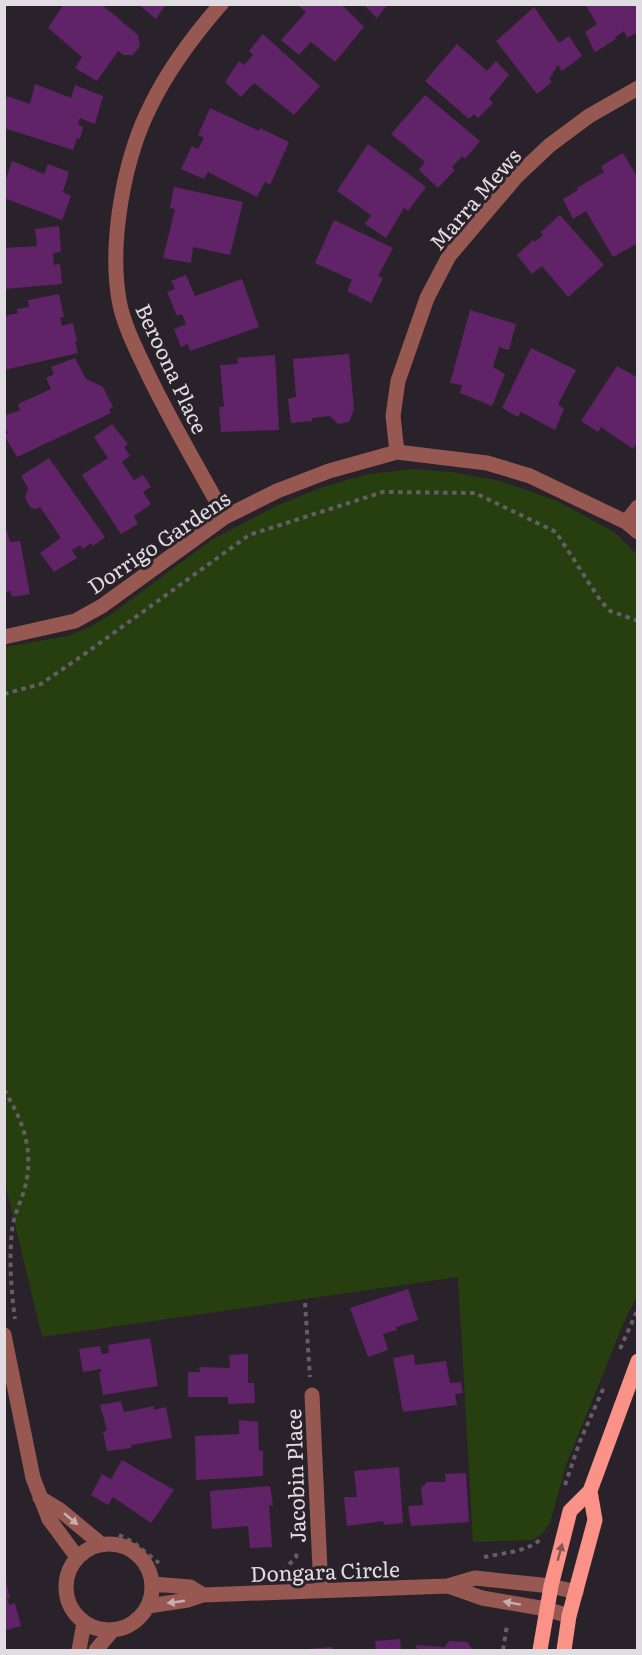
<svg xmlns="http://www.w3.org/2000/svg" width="642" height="1655" viewBox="0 0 642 1655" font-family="Literata,serif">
	<rect width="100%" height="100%" fill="#2a222a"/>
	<path fill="#273e0f" d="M412,469L452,472L501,481L557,501L614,532L637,554V1295L622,1327L566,1465L550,1523L542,1534L532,1540L473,1542L458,1277L42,1337L4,1179L5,647L67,636L90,627L110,615L213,539L278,505L320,488L368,474Z"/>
	<path fill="#612367" d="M64,4H101L138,35L140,46L133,55H123L118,51L97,81L75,68L82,57L48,28Z
		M138,4H166L156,19Z
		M300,4H341L364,27L335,62L311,42L299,55L281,40L306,12L299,6Z
		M363,4H388L377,18Z
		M585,4H638V32L627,38L624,31L615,37L616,39L595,52L585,32L597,24Z
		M534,7L559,43L569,36L582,56L562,71L558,65L549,79L552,82L537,94L496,41Z
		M263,34L320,86L294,115L254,83L241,97L225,82L239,61L244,65L253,55L249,51Z
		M457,44L487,71L496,61L509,75L489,99L493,103L478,118L474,114L469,119L425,81Z
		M35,84L71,98L75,85L103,96L95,124L80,118L78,124L83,127L80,139L77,138L73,150L4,128V105L7,96L30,104Z
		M425,95L480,141L465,159L462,156L452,167L455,170L438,188L419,170L425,162L391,134Z
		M210,108L259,131L260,128L289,142L270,185L265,182L257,197L208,172L204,179L181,169L192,146L198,149L204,138L198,135Z
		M368,144L426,187L408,211L404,208L386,238L365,224L371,215L337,191Z
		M623,153L638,178V243L613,257L586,211L573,219L563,199L578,190L577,188L604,172L601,166Z
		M12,161L44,174L48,164L69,172L63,192L71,196L62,220L4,198V185Z
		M174,187L243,202L230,255L193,247L191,263L163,258L175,209L170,208Z
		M560,215L604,265L568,297L542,266L532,274L517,255L533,240L535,242L543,235L541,232Z
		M334,220L393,248L378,276L383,278L371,303L347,291L352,280L315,263Z
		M59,226L61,252L53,253L54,265L60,264L62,284L4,289V248L37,246L35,229Z
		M186,275L195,296L242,279L259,327L190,351L188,344L181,347L174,329L186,324L182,314L177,316L167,292L175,289L171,281Z
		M59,294L64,317H60L62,326L73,323L77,341H75L78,353L4,370V316L18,313L17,309L29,307L28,300Z
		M470,310L516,324L509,350L499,347L493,367L505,374L492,406L460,393L462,385L450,383Z
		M531,348L576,370L558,404L564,409L555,430L521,412L518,417L502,408Z
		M349,354L354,409L349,422L338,424L330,416L312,418V421L291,423L288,399L296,397L293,359Z
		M275,355L279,430L221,432L219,407H224L220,365L238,364L237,358Z
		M75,358L86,379L103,387L113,407L109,410L111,413L17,457L4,435L8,433L4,426V416L20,410L18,404L51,389L46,378L54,374L51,367Z
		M617,366L638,378V441L633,449L601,427L598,432L581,421Z
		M112,424L128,444L124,447L130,456L122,462L134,480L143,475L151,487L143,492L151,504L134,516L138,524L121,534L82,475L108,458L94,437Z
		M49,458L105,537L93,546L91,543L83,549L80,545L72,550L77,558L54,572L40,553L61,538L40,507L36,509L31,508L25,498L28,488L21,476Z
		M4,522L10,542L20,541L30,594L12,597L10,591L4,592Z
		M408,1289L418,1320L396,1327L397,1330L383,1334L388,1350L368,1357L350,1308Z
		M150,1338L158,1386L103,1395L99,1372H101V1369L83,1372L79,1349L100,1346L102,1354L109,1353L108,1345Z
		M248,1354V1383H254L255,1403L228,1404V1397H188V1372H200L199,1367L230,1368L229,1355Z
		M414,1354L415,1365L446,1361L450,1383L461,1382L463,1393L455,1394L457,1405L403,1412L393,1358Z
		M121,1401L124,1412L154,1406V1410L166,1407L172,1438L131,1445V1448L107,1451L103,1432L107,1430L100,1405Z
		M239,1420L258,1422L259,1451L263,1450V1476L196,1480L195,1436L239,1434Z
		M122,1460L174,1490L151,1523L113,1497L108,1505L91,1495L102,1474L111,1479Z
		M399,1467L403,1523L384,1525L383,1521L347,1526L344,1497H357L354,1471Z
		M466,1473L469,1522L411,1526L408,1506L423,1505L421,1488L427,1482H446L445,1474Z
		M270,1486L273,1506L269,1505L272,1547L250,1548L248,1526L212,1529L210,1491Z
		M6,1582L10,1598H7L9,1605L15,1603L21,1626L4,1631V1583Z
		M400,1639L401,1650H376L375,1641Z
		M449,1641L467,1642L473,1650H417L416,1645L445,1647Z
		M332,1647L333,1650H308V1649Z"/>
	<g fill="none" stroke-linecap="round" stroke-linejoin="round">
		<path stroke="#655e65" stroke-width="4" stroke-dasharray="4.5 4.5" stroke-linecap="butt" d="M4,694L41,684L86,653L249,535L383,492L475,493L556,532L600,600L610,611L638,621
			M4,1090C24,1122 35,1153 24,1191C20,1204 13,1217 12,1231C9,1260 11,1291 15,1319
			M305,1303L310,1377
			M620,1349L638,1309
			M565,1485L580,1441L604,1387
			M119,1535L133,1542L159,1563
			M484,1557C503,1553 528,1552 542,1538
			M283,1571L296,1557L297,1551
			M503,1650L507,1625"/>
		<path stroke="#975851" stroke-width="15" d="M221,4C194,35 169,68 151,105C124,158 109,241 119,300C123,323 135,347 145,368C169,419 198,467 225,517
			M397,452L393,416L398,381L427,298L449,256L517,176L550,145L589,116L638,88
			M626,522L638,507
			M4,637L75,621L102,606L225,517L277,491L329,471L397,452L487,463L530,476L626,522L638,532
			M4,1335L33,1478L49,1519L77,1557
			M312,1395L321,1591
			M40,1498L60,1510L101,1544
			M66 1587a43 43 0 1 1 86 0a43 43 0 1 1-86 0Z
			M153,1584L190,1587L203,1595
			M448,1586L482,1598L546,1609L569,1616
			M148,1606L188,1600L203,1595L448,1586L475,1578L551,1586L576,1592
			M79,1650L84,1623
			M96,1650L112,1631"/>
		<path stroke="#fa9287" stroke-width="15" d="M540,1650L551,1586L570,1511L590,1491L638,1361
			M564,1650L569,1616L595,1520L590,1491"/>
	</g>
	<defs><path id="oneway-solid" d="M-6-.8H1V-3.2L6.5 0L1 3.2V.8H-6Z" transform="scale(1.5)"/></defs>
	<g fill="#c7aeaf">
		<use href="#oneway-solid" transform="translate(71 1519) rotate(40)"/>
		<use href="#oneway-solid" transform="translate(176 1602) rotate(172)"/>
		<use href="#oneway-solid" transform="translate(512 1603) rotate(-170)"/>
	</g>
	<use fill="#885454" href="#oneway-solid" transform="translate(560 1552) rotate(-75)"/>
	<g text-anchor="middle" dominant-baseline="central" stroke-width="6" stroke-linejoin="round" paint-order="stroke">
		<g font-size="21" fill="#e1dce1" stroke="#2a222a">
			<text transform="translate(474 198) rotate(-49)">Marra Mews</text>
			<text transform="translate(173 368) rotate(65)">Beroona Place</text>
			<text transform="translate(158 541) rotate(-34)">Dorrigo Gardens</text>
			<text transform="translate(294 1476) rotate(-92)">Jacobin Place</text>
			<text transform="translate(325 1570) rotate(-2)">Dongara Circle</text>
		</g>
	</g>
	<rect width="642" height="1655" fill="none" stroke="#e1dce1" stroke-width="12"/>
</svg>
